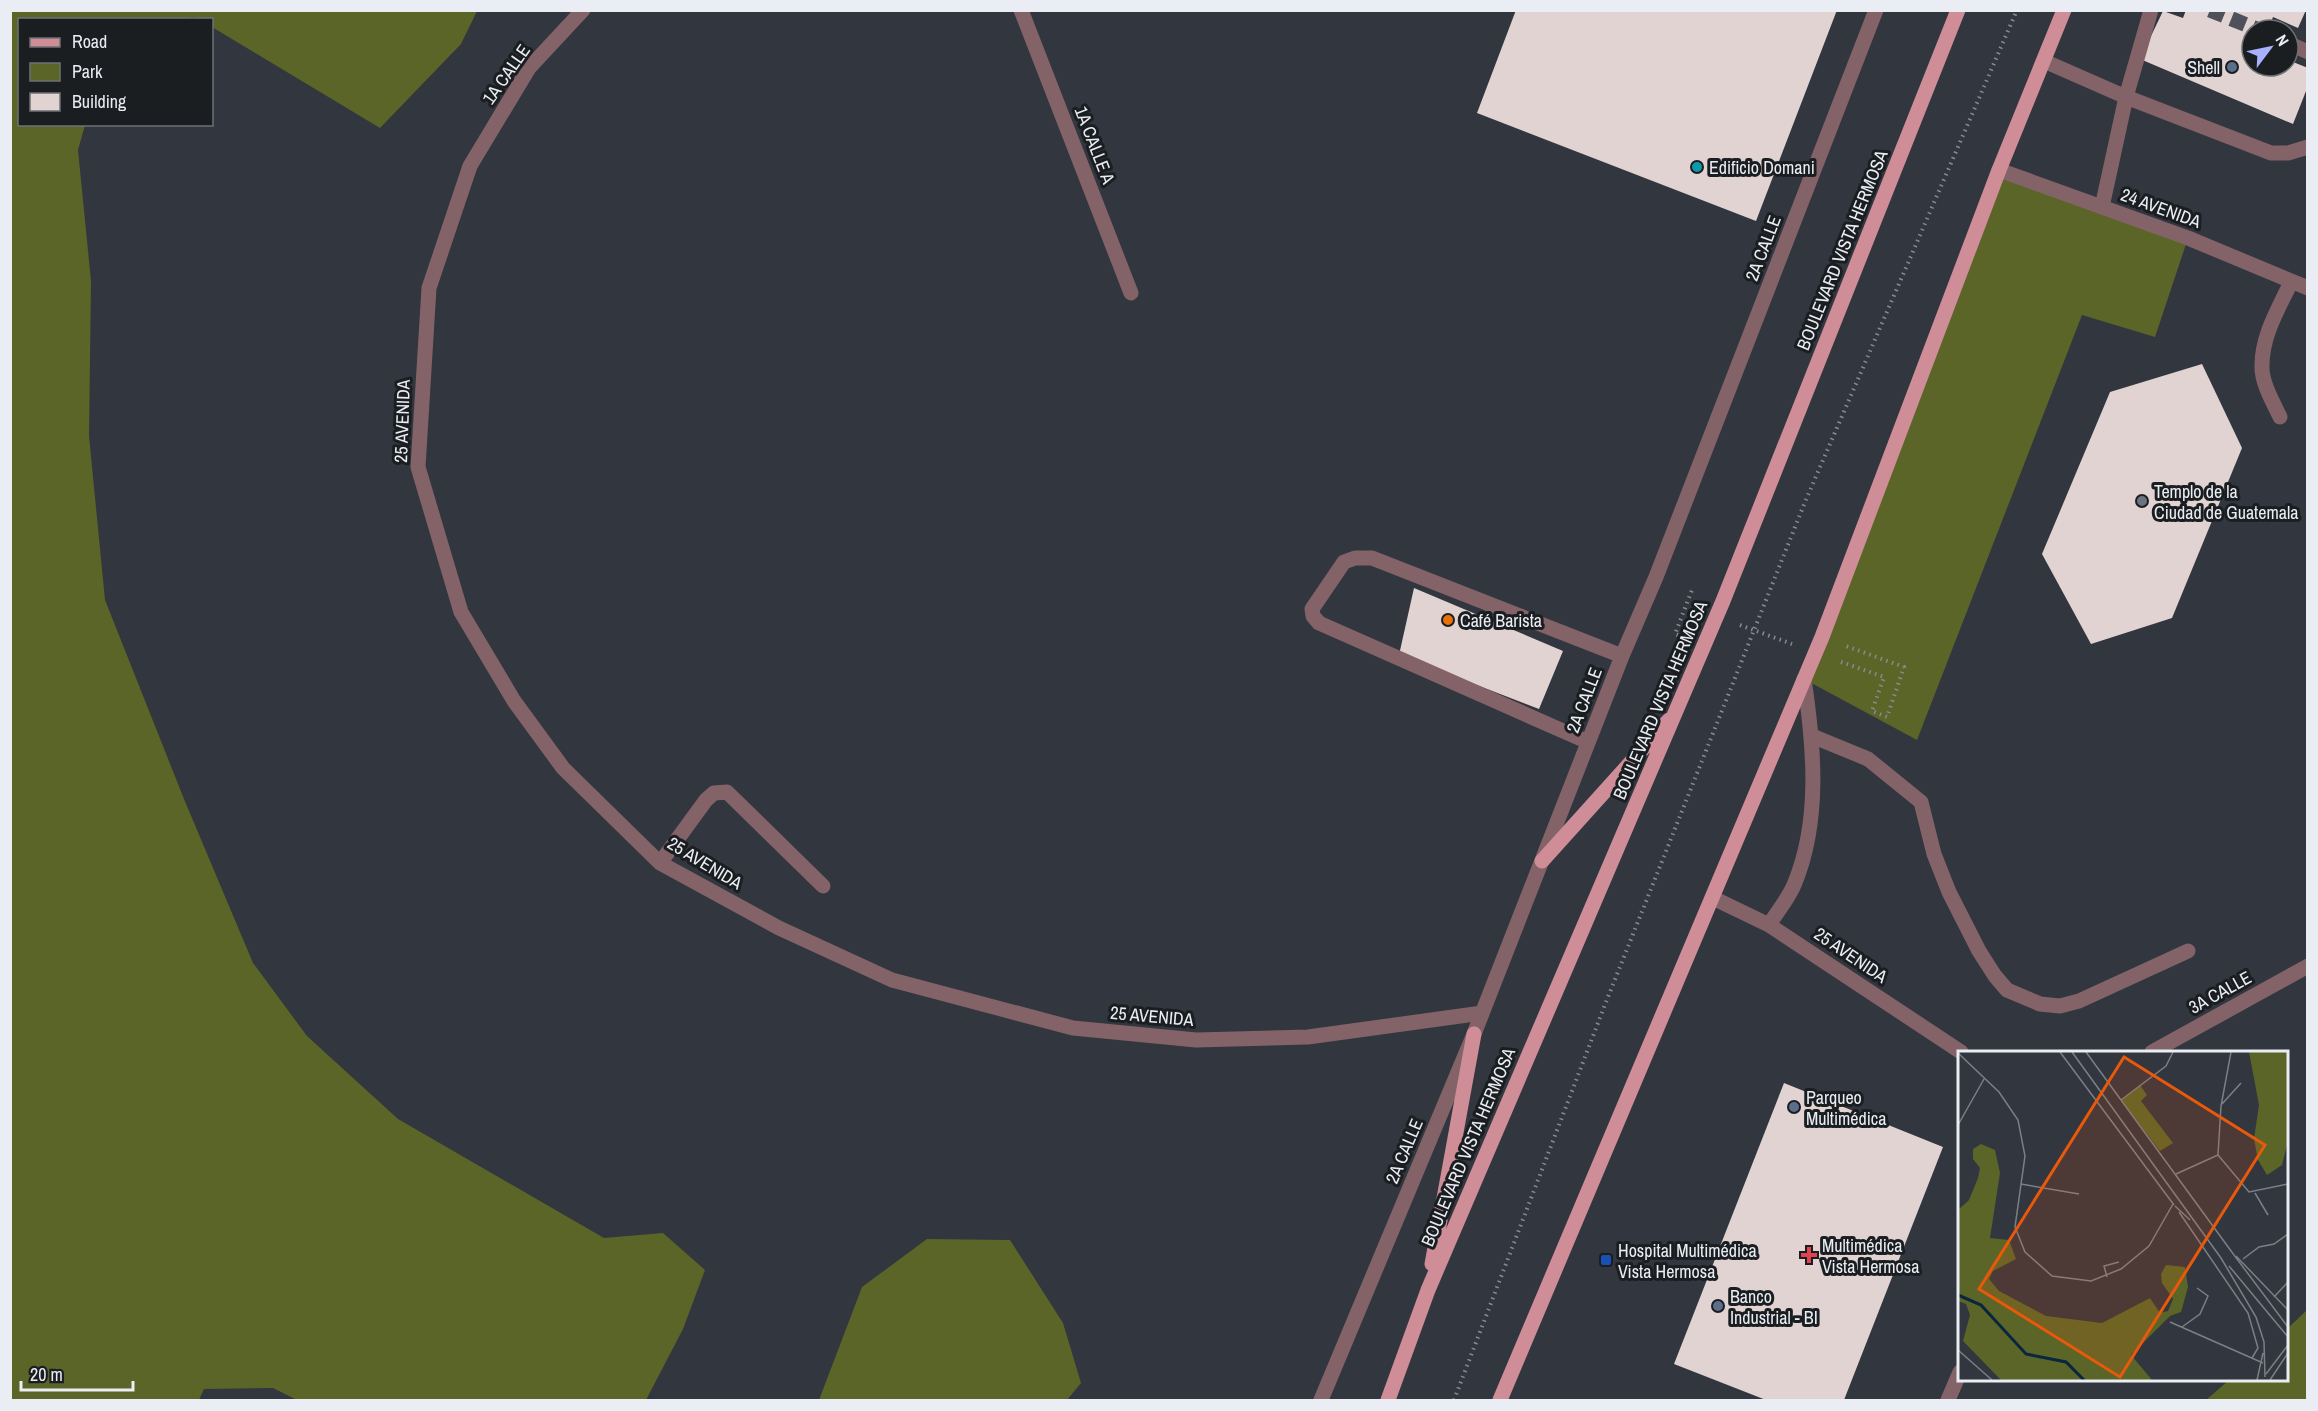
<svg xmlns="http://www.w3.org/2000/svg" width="2318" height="1411" viewBox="0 0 2318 1411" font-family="'Archivo Narrow',sans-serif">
	<rect width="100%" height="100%" fill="#32363e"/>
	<path fill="#5b6527" d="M10,11H477L461,44L380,128L212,27V20L199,19L195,17L170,20H20V124L85,125L78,150L91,281L89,436L105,600L184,799L253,963L307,1036L398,1119L604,1238L663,1233L705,1270L683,1329L646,1400H297L273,1388L204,1389L199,1400H11Z
		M1999,170L2188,238L2155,337L2082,315L1917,740L1804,679Z
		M927,1239L1010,1240L1063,1323L1081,1383L1067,1400H819L862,1287Z
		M2307,1310V1400H2206L2229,1380H2286L2287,1329Z"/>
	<path fill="#e1d3d1" d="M1516,10H1837L1756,221L1477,113Z
		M2186,10H2306L2298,28L2273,17L2268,30H2252V66H2288V60L2308,68V86L2293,124L2140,59L2163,11L2183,18Z
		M2202,364L2242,448L2172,618L2091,644L2042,554L2110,392Z
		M1414,588L1563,651L1539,709L1399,655Z
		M1784,1083L1943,1147L1844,1400H1766L1674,1364Z"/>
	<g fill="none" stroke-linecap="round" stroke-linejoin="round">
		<path stroke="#4e5159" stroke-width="15" stroke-dasharray="15 8" stroke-linecap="butt" d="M2210,10L2259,30"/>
		<path stroke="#878b92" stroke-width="4" stroke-dasharray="1.5 4.5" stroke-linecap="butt" d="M1740,625L1792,644
			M1678,635L1675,634L1692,590
			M1841,662L1884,677L1872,711L1887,717L1904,667L1846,646
			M1454,1400L1606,1002L1805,502L2017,10"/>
		<path stroke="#836367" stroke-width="15" d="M583,10L529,68L470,166L429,288L418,467L461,612L514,701L563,768L660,863L779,928L892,980L1073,1028L1196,1040L1308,1037L1482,1013
			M1021,10L1131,293
			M2288,43L2308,52
			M2044,61L2126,97L2271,153H2288L2308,147
			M1999,170L2188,238L2308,288
			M2102,207L2126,97L2151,10
			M2280,417C2273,402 2261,382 2262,365C2262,335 2279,308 2291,282
			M1812,736L1868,759L1921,802L1934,854L1949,892L1979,951L1995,976L2007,990L2040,1004L2060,1006L2079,1001L2188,951
			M1588,742L1319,623L1313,616L1312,609L1344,562L1355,558H1372L1622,656
			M660,863L706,800L714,793L727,792L823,886
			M1713,898L1769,925L1961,1052
			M1769,925C1777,912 1788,899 1794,885C1821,821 1814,746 1804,679
			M2152,1052L2308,966
			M1321,1400L1474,1034L1622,656L1656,577L1876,10
			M1948,1400L1960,1372"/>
		<path stroke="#ce8d97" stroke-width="15" d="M1542,861L1669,720
			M1432,1264L1474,1034
			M1388,1400L1428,1290L1723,601L1958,10
			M1500,1400L1822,637L1999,170L2064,10"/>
	</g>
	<g fill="#5c6f8a" stroke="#1b1e21" stroke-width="2">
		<circle cx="2232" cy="67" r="6"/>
		<circle cx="1794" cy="1107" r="6"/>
		<circle cx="1718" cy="1306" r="6"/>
	</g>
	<circle fill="#0f9aa8" stroke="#1b1e21" stroke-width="2" cx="1697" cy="167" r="6"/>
	<circle fill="#6b7280" stroke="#1b1e21" stroke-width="2" cx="2142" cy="501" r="6"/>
	<circle fill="#e8710a" stroke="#1b1e21" stroke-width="2" cx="1448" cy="620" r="6"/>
	<path fill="#e0444e" stroke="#1b1e21" stroke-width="2" d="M1806 1246h6v6h6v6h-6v6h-6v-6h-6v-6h6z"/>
	<rect fill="#1a4fb4" stroke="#1b1e21" stroke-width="2" x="1600" y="1254" width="12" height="12" rx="3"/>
	<g text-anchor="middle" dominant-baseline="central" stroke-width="6" stroke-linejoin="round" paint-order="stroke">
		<g font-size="18" fill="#eaedf3" stroke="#1b1e21" text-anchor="start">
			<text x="2220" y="67" text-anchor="end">Shell</text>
			<text x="1709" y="167">Edificio Domani</text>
			<text x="2154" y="491">Templo de la<tspan x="2154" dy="21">Ciudad de Guatemala</tspan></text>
			<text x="1460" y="620">Café Barista</text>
			<text x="1806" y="1097">Parqueo<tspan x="1806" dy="21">Multimédica</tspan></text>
			<text x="1822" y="1245">Multimédica<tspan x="1822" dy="21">Vista Hermosa</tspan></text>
			<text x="1618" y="1250">Hospital Multimédica<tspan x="1618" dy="21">Vista Hermosa</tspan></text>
			<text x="1730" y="1296">Banco<tspan x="1730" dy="21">Industrial - BI</tspan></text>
		</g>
		<g font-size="18" fill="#eaedf3" stroke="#1b1e21">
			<text transform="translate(506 74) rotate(-55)">1A CALLE</text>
			<text transform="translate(1095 145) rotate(69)">1A CALLE A</text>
			<text transform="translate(2161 208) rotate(20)">24 AVENIDA</text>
			<text transform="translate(1763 248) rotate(-69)">2A CALLE</text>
			<text transform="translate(1842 250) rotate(-68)">BOULEVARD VISTA HERMOSA</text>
			<text transform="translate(402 421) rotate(-88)">25 AVENIDA</text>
			<text transform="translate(1584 700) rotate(-69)">2A CALLE</text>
			<text transform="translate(1660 700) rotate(-67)">BOULEVARD VISTA HERMOSA</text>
			<text transform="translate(705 863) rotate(31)">25 AVENIDA</text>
			<text transform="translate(1851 955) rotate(34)">25 AVENIDA</text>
			<text transform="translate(2220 992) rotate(-29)">3A CALLE</text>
			<text transform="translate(1152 1016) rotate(5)">25 AVENIDA</text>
			<text transform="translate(1468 1147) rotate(-67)">BOULEVARD VISTA HERMOSA</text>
			<text transform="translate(1404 1151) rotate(-67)">2A CALLE</text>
		</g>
	</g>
	<g transform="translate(1958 1051)">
		<rect width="330" height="330" fill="#32363e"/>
		<path d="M291,1H330V90L324,114L309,124L300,109L296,88L301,54ZM182,34L189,44L183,50L215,92L202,100L163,49ZM23,93L37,99L42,122L32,187L51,189L58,208L35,220L31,228L41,240L88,265L144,272L192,247L202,262L210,260L215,248L204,232L203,223L208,214L227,216L230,236L223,261L212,265L173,304L194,329H43L5,290L12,264L8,253L0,250V159L11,149L20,127L22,117L15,108V98Z" fill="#5b6527"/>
		<path fill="none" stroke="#08273f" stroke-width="3" d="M0,244L23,254L68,303L108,311L126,329"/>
		<path fill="none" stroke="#7c7f86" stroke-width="1.5" d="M102,1L216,154M114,1L263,207M128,1L276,204M0,2L41,41L60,69L67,105L57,176L67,201L94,225L133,230L163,218L191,195L215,153M163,49L208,15L215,1M264,53L283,32M0,74L26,28M260,104L263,55L273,1M260,104L291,141L330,133M218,123L260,104M63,133L121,143M297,142L310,164M217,155L232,169M221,161L290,262L300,297L294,307M276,204L330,276M278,205L330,259M263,207L298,266L306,291L307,326M285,208L301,196L316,193L330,183M271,215L330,286M149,226L146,215L161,211M316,246L330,231M212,271L305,312M224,276L242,263L250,245L239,237M0,299L34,329M308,323L330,294M299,329L305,302M312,329L330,302"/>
		<path fill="#e8590c" fill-opacity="0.15" stroke="#e8590c" stroke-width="3" d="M166,6L307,94L162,326L21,238Z"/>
		<rect width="330" height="330" fill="none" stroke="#eaedf3" stroke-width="3"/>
	</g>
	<rect width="2318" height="1411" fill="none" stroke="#eaedf3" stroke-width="24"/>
	<rect x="18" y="18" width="195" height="108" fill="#1b1e21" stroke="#6e7175" stroke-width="1.5"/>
	<rect x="30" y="38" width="30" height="9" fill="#ce8d97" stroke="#6e7175" stroke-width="1.5"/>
	<text x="72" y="48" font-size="18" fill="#eaedf3">Road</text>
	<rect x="30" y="63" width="30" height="18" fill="#5b6527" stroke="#6e7175" stroke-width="1.5"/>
	<text x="72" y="78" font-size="18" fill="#eaedf3">Park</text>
	<rect x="30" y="93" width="30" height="18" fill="#e1d3d1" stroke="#6e7175" stroke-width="1.5"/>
	<text x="72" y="108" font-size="18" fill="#eaedf3">Building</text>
	<g transform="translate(2270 48) rotate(58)"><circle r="28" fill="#1b1e21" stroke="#6e7175" stroke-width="1.5"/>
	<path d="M0-4.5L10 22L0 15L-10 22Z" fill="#a7b1fc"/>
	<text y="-9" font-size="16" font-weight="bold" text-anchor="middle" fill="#eaedf3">N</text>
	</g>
	<path d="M21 1381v9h112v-9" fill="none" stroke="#eaedf3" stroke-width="3"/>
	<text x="30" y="1381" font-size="18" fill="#eaedf3" stroke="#1b1e21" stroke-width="4.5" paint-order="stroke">20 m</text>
</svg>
